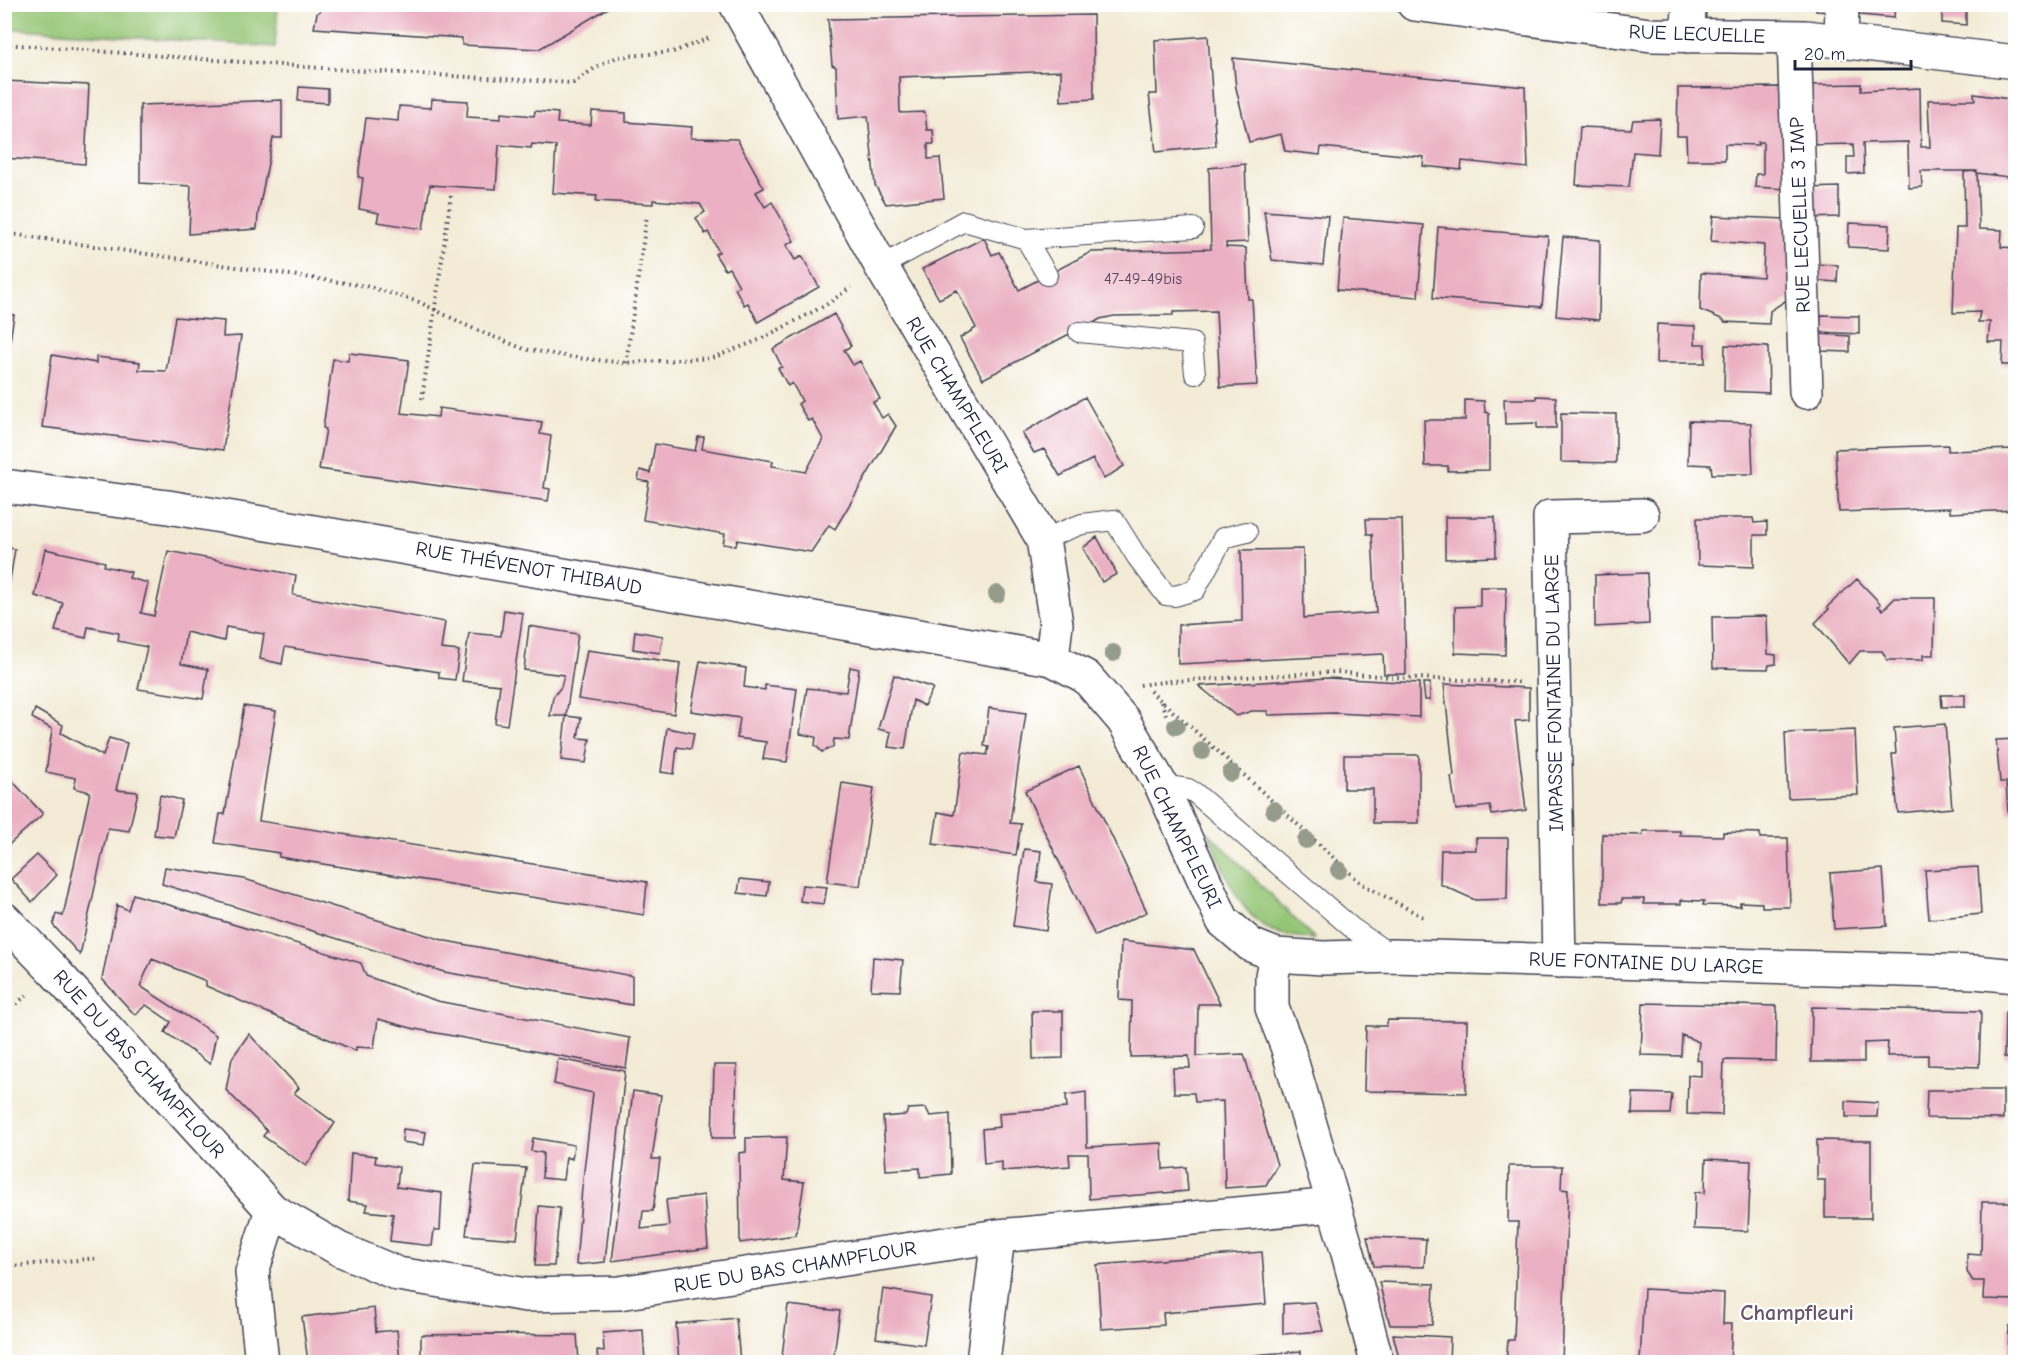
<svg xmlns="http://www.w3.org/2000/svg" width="2020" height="1367" viewBox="0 0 2020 1367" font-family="'Comic Neue',sans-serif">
	<rect width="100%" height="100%" fill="#fff"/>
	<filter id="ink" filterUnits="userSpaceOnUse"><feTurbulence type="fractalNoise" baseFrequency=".0167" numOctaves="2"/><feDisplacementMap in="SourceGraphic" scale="12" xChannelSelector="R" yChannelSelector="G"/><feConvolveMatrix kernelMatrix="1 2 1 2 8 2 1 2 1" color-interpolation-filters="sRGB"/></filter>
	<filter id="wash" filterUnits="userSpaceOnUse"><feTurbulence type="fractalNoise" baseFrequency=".008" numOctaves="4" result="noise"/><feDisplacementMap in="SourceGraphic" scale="24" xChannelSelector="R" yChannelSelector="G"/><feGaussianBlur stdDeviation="1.35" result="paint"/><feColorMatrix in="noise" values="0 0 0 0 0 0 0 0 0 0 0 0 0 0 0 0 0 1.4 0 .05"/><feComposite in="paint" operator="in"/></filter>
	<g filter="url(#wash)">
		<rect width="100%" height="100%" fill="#f3ebd6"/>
		<path fill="#94c575" stroke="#5b7458" stroke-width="1.5" d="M4,5H278L275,47L5,28Z
			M1208,832L1315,939C1303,937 1289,937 1278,933C1237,918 1224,868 1208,832Z"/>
		<g id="blocks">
			<path fill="#ebb0c3" d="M331,4H615L539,49L462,45V38L314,28L317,13Z
				M1816,4H1831V12L1816,11Z
				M1858,4H1895L1894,18L1860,15Z
				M1942,4H1966V25L1942,23Z
				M1093,15L1094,99L1061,101V71L899,77L900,113L925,112L927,130H933L934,144H928V159L940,158L944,198L886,204L875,185L868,116L838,119L836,67L832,65L828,19Z
				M1208,36L1216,146L1156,152L1149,94H1157L1155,40Z
				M1233,58L1525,87L1528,168L1462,161L1461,170L1423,166L1424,157L1321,147L1320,155L1285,151L1281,134L1249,142L1236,88Z
				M4,81L89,85L85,164L4,158Z
				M1861,84V91L1920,88L1921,147H1930L1928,100H1975L1974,94L2016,100V178L1977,173V171H1921L1922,187L1909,188L1908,142L1863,143L1864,173L1847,174V157H1854L1853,144L1807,145V85Z
				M299,87L328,89V103L298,101Z
				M1782,87L1787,189L1755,187L1756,174H1763V142H1758V145L1725,144V160H1687L1686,136H1677L1678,88Z
				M432,99L468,101L467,117L501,119V113L534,116L535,111L558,113L557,123L591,125L592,111L626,113V122L692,127L691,138L737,139L764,188L756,192L765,207L772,202L794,241L786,245L795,260L802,256L819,287L758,322L748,303L744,305L735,288L739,286L729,268L725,270L715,254L719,252L708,232L705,234L696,218L705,212L700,204L653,200V204L596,201L597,196L553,193L556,146L532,144L531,148L499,145L496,189L430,185L423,229L377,222L379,213L359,209L363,178L358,177L366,118L398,121L399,106L431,108Z
				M282,100V138H273L258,214L257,229L189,234L191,186L140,183V105Z
				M1660,119L1658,154L1633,152L1629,187L1576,185L1580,127L1631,129L1633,120Z
				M1245,164L1248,242L1226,243V247L1246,248L1248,299H1252L1257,385L1220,387L1216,311L1173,312V315L1114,316L1100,319L1079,332L1077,330L983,379L960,338L976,328L957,290L939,299L922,269L984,238L992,255L999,252L1019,290L1091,252L1211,249L1209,168Z
				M1977,171L1979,229L2002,230L2001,247L2016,248V291H2013L2016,399H2011V365H2002L2003,342H1988L1990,322H1978L1980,312L1953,313L1956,228H1965L1964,172Z
				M1839,187V217L1807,218V188Z
				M1264,211L1328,216L1323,265L1272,260Z
				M1713,216L1788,219L1791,297L1770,311L1769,324L1724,322V320L1700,310L1701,273L1763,277L1764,245L1711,241Z
				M1343,218L1424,225L1418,297L1337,290Z
				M1849,223L1890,225L1889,249L1848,247Z
				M1438,227L1548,236L1542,307L1433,298Z
				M1563,237L1600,240L1599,320L1556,316Z
				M1810,264L1838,265L1837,282L1811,280Z
				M4,314L14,315L6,367H4Z
				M834,314L851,346L844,350L853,365L860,361L880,399L873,402L882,418L888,414L896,426L835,529L829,525L811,552L737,540L736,546L723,544L725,534L643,520L649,482L638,480L640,470L650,473L655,444L695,451L698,437H704L702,449L773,461L772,466L806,472L823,439L812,419L808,421L798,404L802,401L792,383L788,386L778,368L782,367L773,349Z
				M1821,315L1859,316V334L1820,332Z
				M175,317L224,321L223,337L241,336L223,450L42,427L52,355L96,363V357L140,362L139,370L166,371Z
				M1657,324L1695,326V344H1705V363H1656Z
				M1819,334L1850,336V352L1819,351Z
				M1725,345L1768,347L1769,393L1724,391Z
				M349,353L409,360L401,413L438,417L439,408L542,422L540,434L551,436L544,488L550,489L548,501L319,469L326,429L323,428L333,359L348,361Z
				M1536,396L1556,397V428H1537V423L1505,424L1504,399H1536Z
				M1085,397L1124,466L1104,479L1093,459L1060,476L1044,449L1034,453L1022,433Z
				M1465,400L1484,401L1485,412L1489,413V470L1448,471V466H1425L1424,420H1465Z
				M1561,413L1616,414V463L1561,462Z
				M1689,421L1751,423L1753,474H1712L1711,465L1688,464Z
				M1948,445V451L2016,449V510L1950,513V508L1839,512L1835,449Z
				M1445,517H1495L1496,557L1445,559Z
				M1697,518H1753L1754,523L1767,522V535H1754V567L1698,565Z
				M1366,519H1402L1406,674H1384L1383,654L1178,664V625L1242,621L1241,550L1303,549L1304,618L1376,613L1372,534H1367Z
				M1097,537L1117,574L1102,582L1083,548Z
				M4,547L15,549L7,599L4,598Z
				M45,549L105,562L104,566L131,572L129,578L148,583L141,613L154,616L168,551L296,575L293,595L445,622L441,649L459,651L455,680L439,678V672L285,647L282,664L260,659L264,634L226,627L224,641L186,632L181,664L208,669L203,699L138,689L147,647L118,641L119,633L88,627L86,638L55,631L63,603L35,596Z
				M1647,573L1649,624L1595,627V575Z
				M1857,579L1881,604L1878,606L1883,610L1895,598H1935L1934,655H1923V660H1887L1882,651H1860L1849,664L1815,623L1829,609L1827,607Z
				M1480,587H1506L1505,655L1455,653V607L1480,606Z
				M504,610L523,613L507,725L495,723L500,685L462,681L469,633L501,636Z
				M1767,616L1768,654L1776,655V664L1769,665L1768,669L1713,668L1712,617Z
				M529,626L578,634L566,716H550L553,697L561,687L564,675L524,670Z
				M635,631L663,636L660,653L633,649Z
				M587,650L680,663L674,714L578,699Z
				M700,661L746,668L744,687L765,690V685L797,689L787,762L763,759L766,742L737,738L740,718L691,711Z
				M850,667L859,669L849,740L834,739L833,747L822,752L815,745L816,737L800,734L807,688L846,692Z
				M894,675L933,688L924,706L913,700L905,749L888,747L891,732L878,729Z
				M1328,678L1419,683V717L1334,713L1268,715V711H1252L1236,716L1199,686Z
				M1423,683H1430V700H1425Z
				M1444,684L1529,688V720L1515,721L1526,810L1492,815L1490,806L1456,810L1451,777L1454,776Z
				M1941,695H1965V707H1942Z
				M244,706L276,711L259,821L647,882L644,915L279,857V853L215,843L220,814H225Z
				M989,708L1026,713L1010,823L1021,824L1016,855L933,844L938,812L954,815L963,752L987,755L989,747L984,746Z
				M35,709L63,725L61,733L103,756L109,738L127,743L116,790L138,792L129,831L108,828L80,955L53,925L56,914L63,916L90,792L74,788L76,778L46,772L52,729L32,718Z
				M566,716L581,718L578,738L590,739L586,763L561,760Z
				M1945,724L1952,808L1898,813L1892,754H1896L1894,728Z
				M667,728L694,733L691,749L677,747L674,774L661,772Z
				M1855,730L1858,795L1788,798L1785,733Z
				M2016,739V812L2008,813L2006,782H2000L1996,740Z
				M1344,755H1419V823H1373V789H1344Z
				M1079,766L1147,912L1095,936L1025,791Z
				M4,772L43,814L4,849Z
				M842,783L874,788L860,886L827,882Z
				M160,795L182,800L174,837L154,835Z
				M1643,831H1680V835L1723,836V832L1760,833V838H1788L1790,907H1762V903L1740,902V906L1703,905L1704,901L1681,900V904H1644V899H1622L1621,903H1602V834L1643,835Z
				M1476,838H1508L1507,899L1475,900L1440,884L1441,850H1476Z
				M1024,849L1041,851L1037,882L1052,884L1046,931L1013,926Z
				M37,855L57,875L32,902L11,879Z
				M165,867L244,879L446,941L632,976V1005L444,972L162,884Z
				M1978,867L1981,914L1929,919L1925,870Z
				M1883,869L1887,926L1834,929L1830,873Z
				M740,879L769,882L767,896L738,893Z
				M802,885L827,887L824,904L800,901Z
				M133,894L361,963L366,976L437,1001L630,1038L626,1068L415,1029L378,1019L374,1048L356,1047V1051L206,986V981L152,959L140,986L216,1035L210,1064L165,1032L171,1022L146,1005L135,1015L102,979L117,905L128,910Z
				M1121,941L1194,950L1220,1004H1198L1197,1056L1244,1054L1277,1165L1266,1185L1225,1188L1223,1101L1195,1102L1194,1093H1174L1173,1068H1190L1189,1056L1131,1057L1132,1001L1119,1000Z
				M873,957L903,960L900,991L871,990Z
				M1643,1003L1777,1006L1776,1061L1724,1060L1722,1115L1687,1114L1688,1075L1701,1076V1061L1697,1060L1699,1042L1682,1035L1681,1056L1641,1055Z
				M1812,1007L1981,1011L1979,1067L1928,1065V1055L1887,1056L1888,1042L1864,1043V1062H1811Z
				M1032,1011H1063V1058L1033,1059Z
				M2005,1012L2016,1013V1058L2004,1057Z
				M1388,1020L1467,1021L1466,1093L1364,1091L1366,1026H1386Z
				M249,1034L299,1088L294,1093L335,1123L306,1166L263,1136L267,1131L226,1090L232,1058Z
				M558,1059L625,1071L605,1262L576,1265L582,1188L593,1093L554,1084Z
				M714,1065H737L735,1138H712Z
				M1927,1090H2003V1119L1926,1118Z
				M633,1091L661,1095L652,1159H660L653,1211H643L641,1229L669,1226L666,1200L704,1195L708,1248L612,1261Z
				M1086,1092L1087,1147L1162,1143L1163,1169L1186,1167L1188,1191L1089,1199L1088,1154H1069L1070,1166L1002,1171V1162L984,1164L982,1129L1000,1127L999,1113L1067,1108L1066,1095Z
				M1633,1093L1672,1094L1670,1114H1632Z
				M1846,1101L1878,1103L1877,1117H1846Z
				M926,1108L930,1116L950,1114L951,1174L920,1177V1168L886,1170L883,1117L906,1115L908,1109Z
				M2012,1120H2016V1172H2012Z
				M403,1129L426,1132L424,1145L402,1142Z
				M787,1137L784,1180L804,1182L796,1235L740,1243L739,1153L746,1152V1138Z
				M533,1138L574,1145L572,1159L566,1157L563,1180L542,1178L543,1153L531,1151Z
				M1817,1140L1871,1141V1218H1825V1180H1817Z
				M351,1153L376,1156L375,1163L399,1167L397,1187L442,1193L440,1230H434L432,1246L390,1241L393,1214L366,1211L368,1204L348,1201Z
				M1706,1159L1751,1161L1748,1231L1694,1229L1695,1192L1705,1193Z
				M475,1165L526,1168L517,1239L466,1235Z
				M1509,1166H1562L1561,1189L1568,1190L1562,1362H1506L1508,1340H1514L1518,1222H1508Z
				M1982,1202H2016V1300L1983,1299L1984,1281H1973L1967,1272V1254L1981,1255Z
				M539,1206L560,1208L554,1266H535Z
				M1367,1237L1426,1239L1424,1267L1374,1266Z
				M1262,1252L1266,1304L1163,1313L1164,1325L1101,1329L1097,1265Z
				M1379,1282L1434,1284L1432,1325H1390Z
				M883,1289L931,1297L924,1345L876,1338Z
				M1644,1289L1724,1293L1723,1324H1732L1730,1362H1640Z
				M1315,1302L1323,1331L1283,1334V1304Z
				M788,1305L840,1311L833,1362L782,1357Z
				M374,1308L376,1332L397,1330L400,1362H377L376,1355L308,1362L302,1317Z
				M736,1318L740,1362H679L676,1324Z
				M2009,1326H2016V1362H2008Z
				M643,1330L645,1362H598L597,1351L604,1352L603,1333Z
				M488,1334L577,1335L579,1362H421V1335Z
				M1393,1334L1450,1337L1449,1362H1400Z
				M1301,1351V1362H1254V1355Z"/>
		</g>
	</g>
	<g filter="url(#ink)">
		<use href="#blocks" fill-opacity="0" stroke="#414052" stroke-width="1.5"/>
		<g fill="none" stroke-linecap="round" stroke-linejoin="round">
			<g stroke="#414052" stroke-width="22">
				<path id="lane" d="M1026,239L1047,275
					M881,266L964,221L1026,239L1193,228
					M1079,332L1192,343L1195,374
					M1043,539L1082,524L1114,520L1137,557L1166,595L1175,596L1195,590L1223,538L1247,532
					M1161,785L1188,789L1195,793L1352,928L1391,955"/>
			</g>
			<g stroke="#414052" stroke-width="36">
				<path id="street" d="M736,4L881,266L1043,539L1056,624L1052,659
					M1414,4L1651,35L1806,37L2016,62
					M1688,36L1689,4
					M1794,37L1806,392
					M1841,41L1842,4
					M4,919L55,972L272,1210L339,1249L398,1274L526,1295L619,1293L998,1236L1334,1205
					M1276,955L1272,976V1008L1287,1046L1348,1253L1377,1362
					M1559,961L1550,517L1642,515
					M262,1362L252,1272L272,1210
					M983,1362L998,1236"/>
			</g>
			<g stroke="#414052" stroke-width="36">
				<path id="secondary" d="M4,486L168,507L1052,659L1086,677L1123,720L1161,785L1223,921L1251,945L1276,955L1323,958L1393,956L1975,972L2016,976"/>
			</g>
			<path stroke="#414052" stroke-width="4" stroke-dasharray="1.5 4.5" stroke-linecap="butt" d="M4,44L348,70L573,83L595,68L617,57L673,52L712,37
				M4,233L366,286L419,302L474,329L524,349L577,358L626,363L712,358L759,340L826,305L851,287
				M626,363L647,215
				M422,399L451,196
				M1140,685L1172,681L1337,672L1388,677L1519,682
				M1150,691L1230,762L1362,884L1425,918
				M1161,702L1167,717
				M4,1004L17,1003L27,995
				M4,1267L98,1258"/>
			<use href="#lane" stroke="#fff" stroke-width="20"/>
			<use href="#street" stroke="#fff" stroke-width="33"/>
			<use href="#secondary" stroke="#fff" stroke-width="33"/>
		</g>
		<g fill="#969c8c">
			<circle cx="997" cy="594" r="9"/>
			<circle cx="1113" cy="653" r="9"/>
			<circle cx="1176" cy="726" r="9"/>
			<circle cx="1202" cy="751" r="9"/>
			<circle cx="1231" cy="773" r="9"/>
			<circle cx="1274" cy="810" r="9"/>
			<circle cx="1306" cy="840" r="9"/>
			<circle cx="1339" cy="870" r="9"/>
		</g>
	</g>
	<g text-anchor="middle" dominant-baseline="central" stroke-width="4.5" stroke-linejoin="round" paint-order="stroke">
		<g font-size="16" fill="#54465d">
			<text x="1143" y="279">47-49-49bis</text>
		</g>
		<g font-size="20" fill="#22223b" stroke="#fff">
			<text transform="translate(1697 34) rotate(2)">RUE LECUELLE</text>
			<text transform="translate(1800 215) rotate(-92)">RUE LECUELLE 3 IMP</text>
			<text transform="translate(957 395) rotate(59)">RUE CHAMPFLEURI</text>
			<text transform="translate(529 568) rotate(10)">RUE THÉVENOT THIBAUD</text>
			<text transform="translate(1554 693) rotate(-91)">IMPASSE FONTAINE DU LARGE</text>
			<text transform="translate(1177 827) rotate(64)">RUE CHAMPFLEURI</text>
			<text transform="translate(1646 963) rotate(2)">RUE FONTAINE DU LARGE</text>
			<text transform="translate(139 1064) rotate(48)">RUE DU BAS CHAMPFLOUR</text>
			<text transform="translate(795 1267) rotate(-9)">RUE DU BAS CHAMPFLOUR</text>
		</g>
		<g font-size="22" font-weight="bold" fill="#68546b" stroke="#fff">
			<text x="1797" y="1313">Champfleuri</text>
		</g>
	</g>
	<rect width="2020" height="1367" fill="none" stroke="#fff" stroke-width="24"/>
	<path d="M1795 60v9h116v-9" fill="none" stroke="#22223b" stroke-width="3"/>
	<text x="1804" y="60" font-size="18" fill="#22223b" stroke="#ffffff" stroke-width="4.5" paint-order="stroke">20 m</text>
</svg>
